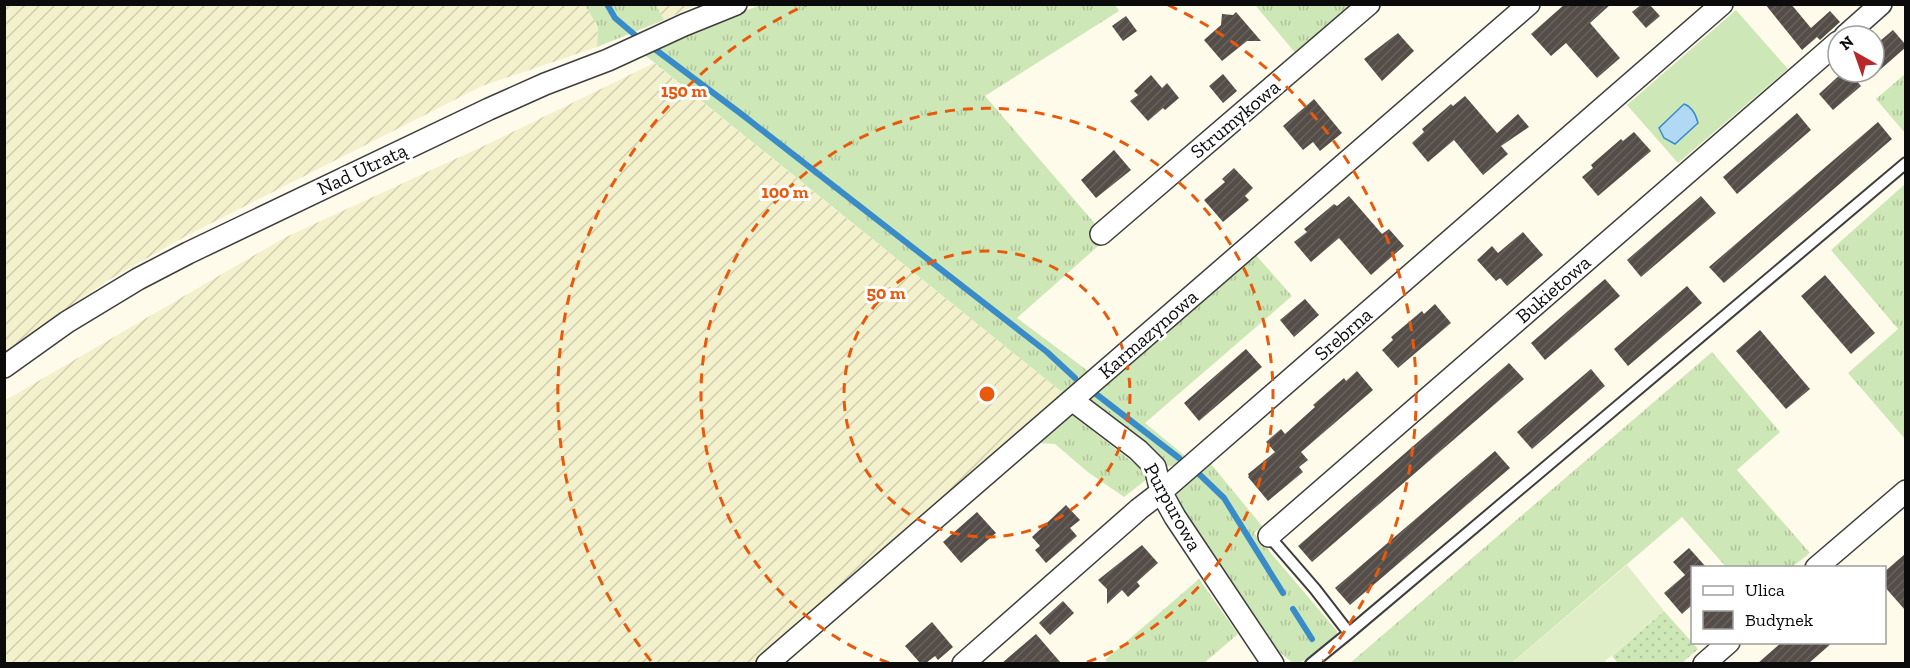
<svg xmlns="http://www.w3.org/2000/svg" width="1910" height="668" viewBox="0 0 1910 668" font-family="'Zilla Slab',serif">
	<defs>
		<pattern id="farmland-furrows" width="10" height="10" patternUnits="userSpaceOnUse" patternTransform="scale(1.5)"><rect width="10" height="10" fill="#f3f1cc"/><path d="M-1 1l2-2M0 10L10 0M9 11l2-2" fill="none" stroke="#cfcdae"/></pattern>
		<pattern id="grass-tufts" width="24" height="20" patternUnits="userSpaceOnUse" patternTransform="scale(1.5)"><rect width="24" height="20" fill="#cee7b6"/><path d="M3 7l-1-3M5 7V3M7 7l1-3M15 17l-1-3M17 17v-4M19 17l1-3" fill="none" stroke="#b0c59b"/></pattern>
		<pattern id="park-dots" width="8" height="8" patternUnits="userSpaceOnUse" patternTransform="scale(1.5)"><rect width="8" height="8" fill="#cee7b6"/><path d="M2 2h.1M6 6h.1" fill="none" stroke="#b0c59b" stroke-width="1.8" stroke-linecap="round"/></pattern>
		<pattern id="building-hatch" width="6" height="6" patternUnits="userSpaceOnUse" patternTransform="scale(1.5)"><rect width="6" height="6" fill="#544d48"/><path d="M-1 1l2-2M0 6l6-6M5 7l2-2" fill="none" stroke="#68625e"/></pattern>
	</defs>
	<rect width="100%" height="100%" fill="#fefbea"/>
	<path fill="url(#farmland-furrows)" d="M585,4L598,27L597,47L482,86L184,237L107,281L5,351V5Z
		M656,5H696L664,20Z
		M654,63L1063,393L752,664L5,663L4,401L284,238L490,143Z"/>
	<path fill="url(#grass-tufts)" d="M585,5H656L664,20L597,47L598,27Z
		M761,5H1115L1119,11L985,96L1097,226L1105,240L1017,318L1088,371L1063,393L641,52L674,36Z
		M1255,5H1356L1297,55Z
		M1905,74V133L1876,99Z
		M1905,184V439L1848,373L1898,329L1831,250Z
		M1254,253L1292,296L1145,423L1185,456C1176,465 1172,468 1159,466L1089,406V397Z
		M1712,352L1780,432L1737,470L1810,553L1792,567H1726L1682,517L1513,662L1514,663L1349,664Z
		M1073,416L1143,470L1147,479L1124,497L1089,473L1055,444L1036,443L1062,419Z
		M1211,464L1262,526L1254,533L1337,631V636C1324,645 1309,663 1293,663L1278,651L1214,565L1177,504L1175,491L1201,467Z
		M1199,579L1238,634L1204,663H1108L1105,660Z"/>
	<path fill="url(#park-dots)" d="M1664,611L1698,649L1682,663H1618L1612,656Z"/>
	<path fill="#cee7b6" d="M1736,10L1788,69L1678,163L1627,105Z"/>
	<path fill="#e0eec7" d="M1627,565L1664,611L1603,663H1514L1513,662Z"/>
	<path fill="#b1d9f4" stroke="#3a8cc9" stroke-width="1.5" d="M1684,104C1693,107 1696,115 1698,123L1675,144L1664,138L1659,128Z"/>
	<g fill="none" stroke-linecap="round" stroke-linejoin="round">
		<path stroke="#3a8cc9" stroke-width="6" d="M607,4L615,18L635,35
			M652,47L740,113L1047,352L1075,378
			M1096,394L1179,458
			M1197,472L1224,498L1283,593
			M1293,609L1312,639"/>
	</g>
	<path fill="url(#building-hatch)" d="M1565,4H1611L1590,23L1620,58L1597,78L1566,43L1551,56L1531,34Z
		M1642,4H1649L1660,16L1646,28L1632,12Z
		M1765,4H1791L1811,28L1830,11L1840,22L1820,40L1817,37L1802,50Z
		M1236,12L1261,41H1247L1222,61L1204,40L1221,25L1222,14L1233,15Z
		M1126,16L1137,31L1123,41L1112,26Z
		M1893,30L1905,44V48L1874,75V46Z
		M1398,33L1414,51L1382,81L1364,59Z
		M1843,72H1849L1861,86L1833,110L1819,94Z
		M1223,74L1237,91L1223,103L1209,86Z
		M1151,75L1162,88L1167,83L1179,98L1165,110L1163,108L1148,121L1130,101L1138,95L1134,91Z
		M1465,96L1497,133L1518,114L1529,127L1501,146L1508,154L1483,175L1454,140L1428,162L1412,143L1424,132L1422,129L1451,104L1453,106Z
		M1314,99L1342,133L1320,151L1313,142L1303,150L1283,126Z
		M1797,113L1811,130L1737,194L1723,177Z
		M1878,122L1892,139L1724,283L1709,267Z
		M1634,132L1651,151L1598,196L1582,177L1593,168L1591,165L1621,139L1623,141Z
		M1114,150L1131,170L1096,198L1081,180Z
		M1234,168L1253,188L1245,196L1249,200L1223,222L1204,200L1225,182L1222,179Z
		M1349,196L1382,234L1389,229L1404,246L1371,275L1339,238L1311,262L1294,242L1307,232L1304,229L1334,204L1337,206Z
		M1701,196L1716,213L1641,277L1627,260Z
		M1523,232L1543,255L1507,286L1500,278L1496,281L1477,260L1492,246L1498,253Z
		M1825,275L1875,333L1851,354L1801,296Z
		M1605,279L1620,296L1545,360L1531,343Z
		M1687,286L1702,303L1628,366L1614,349Z
		M1305,299L1319,315L1294,337L1280,320Z
		M1435,304L1451,323L1398,368L1382,350L1393,340L1391,337L1422,311L1424,314Z
		M1760,330L1810,389L1786,409L1736,351Z
		M1246,349L1262,367L1199,421L1184,403Z
		M1509,363L1524,379L1312,562L1298,546Z
		M1591,369L1605,386L1532,449L1517,432Z
		M1357,371L1373,390L1301,452L1308,460L1299,467L1303,472L1268,501L1248,477L1249,476L1248,474L1275,452L1266,442L1281,429L1285,434L1315,407L1313,405L1344,378L1346,381Z
		M1495,451L1510,468L1350,605L1335,588Z
		M1066,505L1080,520L1070,528L1077,536L1046,563L1035,550L1040,546L1032,537Z
		M977,512L996,533L961,563L943,542Z
		M1142,545L1158,563L1137,582L1140,586L1128,597L1122,590L1107,604V589L1098,580Z
		M1689,548L1706,567H1692V605L1682,614L1664,593L1685,575L1673,562Z
		M1905,554V610L1884,586V572Z
		M1063,601L1074,613L1050,635L1039,623Z
		M932,622L953,647L938,660L935,656L926,663H920L905,646Z
		M1036,634L1061,663H1002Z
		M1782,642H1833L1809,663H1758Z"/>
	<g fill="none" stroke-linecap="round" stroke-linejoin="round">
		<g stroke="#3e3e3e" stroke-width="14">
			<path id="lane" d="M1269,536L1315,589L1349,633
				M1311,664L1349,633L1906,163"/>
		</g>
		<g stroke="#3e3e3e" stroke-width="24">
			<path id="street" d="M1845,36L1881,4
				M1101,234L1369,4
				M4,367L67,322L138,279L188,253L489,109L545,84L608,60L684,25L736,4
				M1072,400L1138,450L1155,467L1161,492L1175,517L1273,664
				M1269,536L1838,42
				M1816,568L1906,491
				M767,664L1529,4
				M963,664L1139,509L1161,492L1722,4
				M1704,664L1729,642"/>
		</g>
		<use href="#lane" stroke="#fff" stroke-width="10"/>
		<use href="#street" stroke="#fff" stroke-width="21"/>
	</g>
	<g fill="none" stroke="#e8590c" stroke-width="3" stroke-dasharray="10 8">
		<circle cx="987" cy="394" r="143"/>
		<path d="M889 663A286 286 0 1 1 1085 663"/>
		<path d="M651 661A429 429 0 0 1 806 5M1168 5A429 429 0 0 1 1323 661"/>
	</g>
	<g text-anchor="middle" dominant-baseline="central" stroke-width="6" stroke-linejoin="round" paint-order="stroke">
		<g font-size="20" fill="#0b0b0b" stroke="#fff">
			<text transform="translate(1235 119) rotate(-40)">Strumykowa</text>
			<text transform="translate(362 169) rotate(-25)">Nad Utratą</text>
			<text transform="translate(1553 289) rotate(-41)">Bukietowa</text>
			<text transform="translate(1148 334) rotate(-41)">Karmazynowa</text>
			<text transform="translate(1343 334) rotate(-41)">Srebrna</text>
			<text transform="translate(1173 507) rotate(61)">Purpurowa</text>
		</g>
	</g>
	<circle cx="987" cy="394" r="9" fill="#e8590c" stroke="#fff" stroke-width="3"/>
	<g font-size="18" text-anchor="middle" font-weight="bold" fill="#e8590c" stroke="#fff" stroke-width="6" stroke-linejoin="round" paint-order="stroke">
		<text x="684" y="97">150 m</text>
		<text x="785" y="198">100 m</text>
		<text x="886" y="299">50 m</text>
	</g>
	<rect width="1910" height="668" fill="none" stroke="#0b0b0b" stroke-width="12"/>
	<rect x="1691" y="566" width="195" height="78" fill="#ffffff" stroke="#9d9d9d" stroke-width="1.5"/>
	<rect x="1703" y="586" width="30" height="9" fill="#ffffff" stroke="#9d9d9d" stroke-width="1.5"/>
	<text x="1745" y="596" font-size="18" fill="#0b0b0b">Ulica</text>
	<rect x="1703" y="611" width="30" height="18" fill="url(#building-hatch)" stroke="#9d9d9d" stroke-width="1.5"/>
	<text x="1745" y="626" font-size="18" fill="#0b0b0b">Budynek</text>
	<g transform="translate(1856 54) rotate(320)"><circle r="28" fill="#ffffff" stroke="#9d9d9d" stroke-width="1.5"/>
	<path d="M0-4.5L10 22L0 15L-10 22Z" fill="#b7282b"/>
	<text y="-9" font-size="16" font-weight="bold" text-anchor="middle" fill="#0b0b0b">N</text>
	</g>
</svg>
